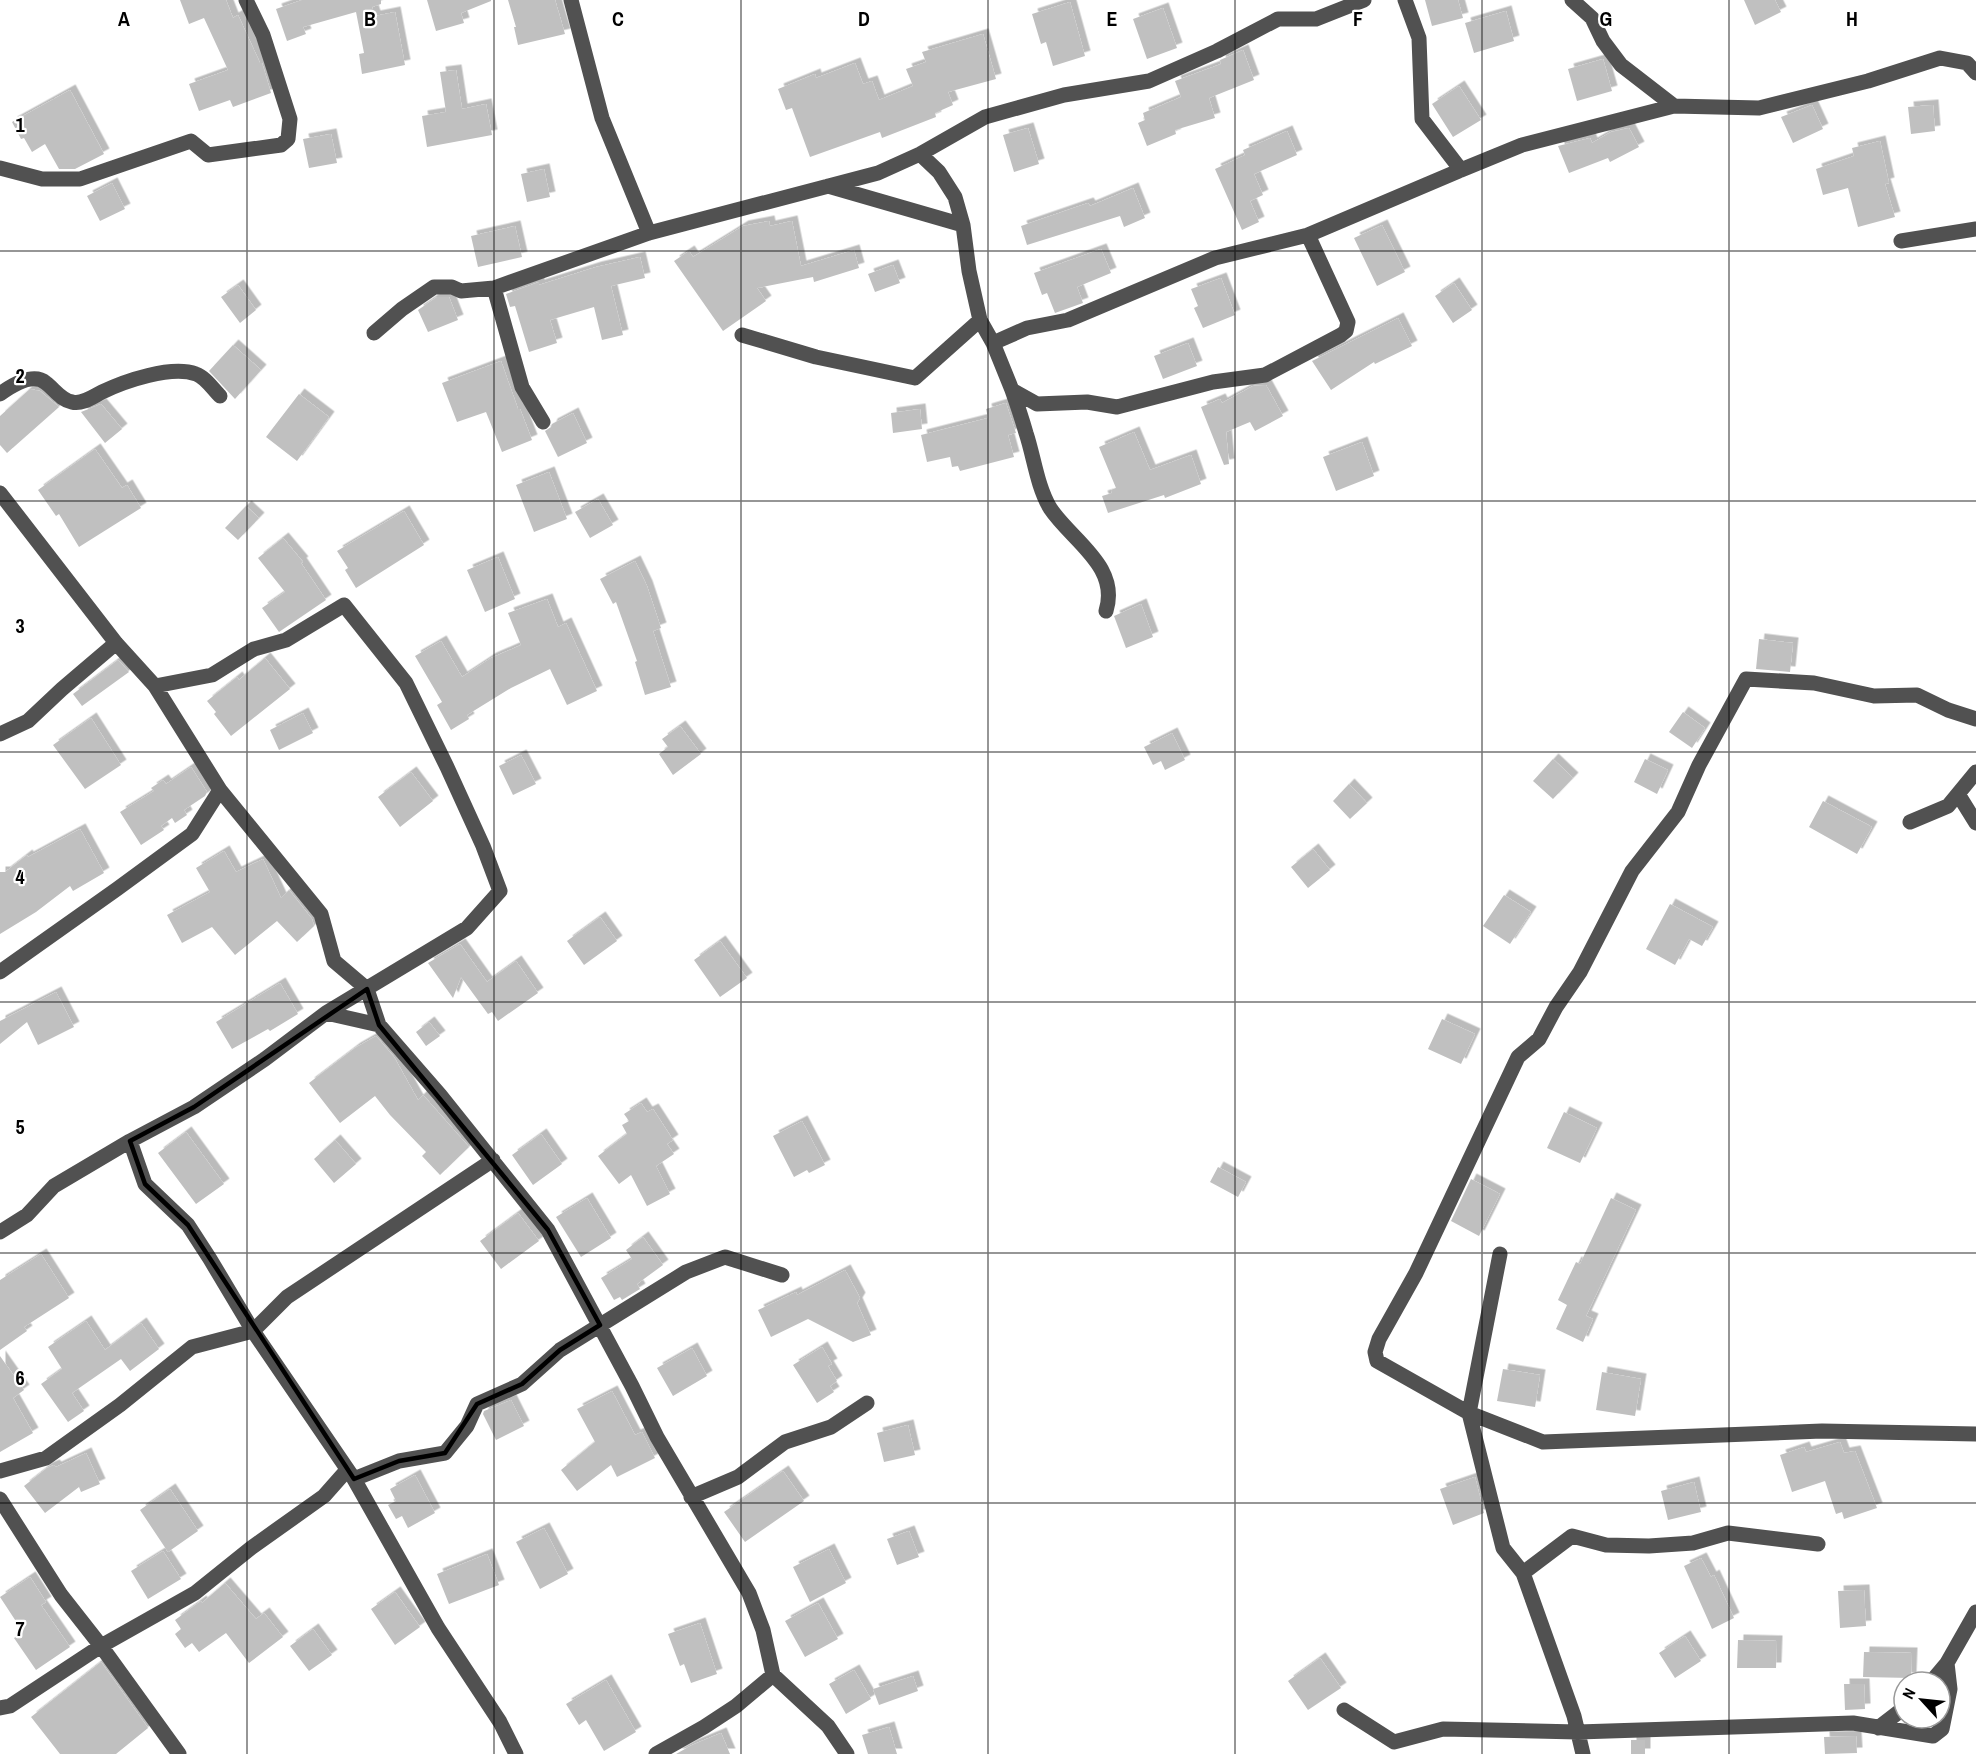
<svg xmlns="http://www.w3.org/2000/svg" width="1976" height="1754" viewBox="0 0 1976 1754" font-family="'Archivo Narrow',sans-serif">
	<defs>
		<filter id="shadow"><feDropShadow dx="5.5" dy="-5.5" stdDeviation="0" flood-color="#0004"/></filter>
	</defs>
	<rect width="100%" height="100%" fill="#fff"/>
	<path fill="#c0c0c0" filter="url(#shadow)" d="M180,0H226L233,18L238,15L260,63H262L271,93L233,107L230,100L199,111L189,84L228,70L204,18L189,24Z
		M302,0H381V4L372,7L375,16L395,12L405,65L362,74L359,54L364,53L356,12L303,27L306,34L287,41L276,9Z
		M427,0H491V1L461,13L464,23L436,31Z
		M508,0H555L565,34L518,45L514,27H516Z
		M1425,0H1458L1463,18L1432,26Z
		M1744,0H1775L1781,12L1755,25Z
		M1070,2L1085,56L1053,66L1046,42L1041,44L1032,14Z
		M1163,8L1177,48L1147,59L1133,19Z
		M1506,11L1514,41L1474,53L1465,23Z
		M983,34L996,79L948,92L953,105L935,113L936,117L882,138L880,132L810,157L792,108L786,110L778,89L815,74L816,78L855,63L863,84L872,81L879,100L913,86L906,69L926,62L922,52Z
		M1243,50L1254,80L1209,98L1215,118L1175,130L1176,134L1147,146L1138,123L1145,120L1143,113L1181,97L1175,81L1221,64L1220,60Z
		M1603,59L1612,91L1577,101L1568,69Z
		M456,70L462,109L486,104L492,135L427,147L422,116L446,112L440,72Z
		M1459,86L1481,120L1453,137L1432,104Z
		M70,90L104,154L75,169H59L45,144L32,152L24,138L21,139L12,122Z
		M1812,105L1823,129L1793,143L1781,117Z
		M1933,105L1935,131L1911,134L1908,107Z
		M1028,128L1039,164L1014,172L1003,135Z
		M1629,128L1639,147L1610,162L1608,158L1569,173L1558,146L1590,138L1592,143L1611,132Z
		M1287,131L1297,155L1254,174L1263,195L1250,201L1259,222L1242,230L1215,169L1245,155L1243,150Z
		M331,134L337,163L309,168L303,139Z
		M1880,141L1889,183L1885,184L1895,217L1858,227L1848,188L1823,195L1816,169L1854,156L1852,148Z
		M544,169L550,197L527,202L521,174Z
		M112,183L125,209L100,221L87,196Z
		M1133,188L1145,218L1124,227L1120,216L1027,245L1021,226L1088,203L1090,206Z
		M769,221L770,226L792,221L801,266L854,250L859,268L814,282L813,277L757,288L766,301L723,331L674,261L689,251L693,257L743,226Z
		M1382,225L1405,272L1377,286L1354,238Z
		M515,226L522,257L478,267L471,236Z
		M1101,249L1111,273L1077,287L1083,303L1055,313L1047,293L1042,295L1034,273Z
		M640,257L645,278L611,286L623,335L602,340L594,307L550,320L557,343L529,352L515,306L510,307L506,294L539,282V285L596,267Z
		M893,265L900,283L875,292L868,274Z
		M1221,278L1235,315L1203,328L1194,308L1198,306L1191,289Z
		M1454,283L1472,310L1453,323L1435,296Z
		M238,285L256,310L240,323L221,297Z
		M437,297H449L458,320L428,332L418,310Z
		M1398,318L1412,346L1375,364L1374,362L1331,390L1312,361Z
		M1188,343L1197,366L1163,379L1154,356Z
		M233,345L261,370L235,399L209,371Z
		M501,361L518,409H520L532,440L502,452L486,412L457,422L442,383Z
		M1266,385L1283,416L1255,431L1250,422L1226,432L1229,464L1224,465L1201,407L1220,399L1222,403L1253,386Z
		M30,389L40,391L59,407L7,453L0,445V416Z
		M299,394L329,417L297,461L266,437Z
		M1006,403L1016,433L1008,435L1014,457L960,471L958,466L952,467L950,457L927,462L921,435L988,418L986,409Z
		M101,404L122,429L105,443L81,412Z
		M920,409L922,429L893,433L891,413Z
		M573,413L587,443L558,457L545,431L551,427L552,424Z
		M1134,432L1150,470L1191,455L1201,484L1165,498L1164,495L1108,513L1102,496L1112,493L1111,490L1116,488L1099,447Z
		M1362,442L1374,476L1336,491L1323,457Z
		M95,449L122,488L127,485L141,508L79,547L59,514L56,516L38,490Z
		M549,472L567,519L534,532L516,485Z
		M598,499L613,525L590,538L575,512Z
		M246,506L259,518L238,540L225,528Z
		M404,511L424,545L356,588L345,570L348,568L337,551Z
		M283,538L303,562L301,563L326,600L279,632L262,608L285,592L258,558Z
		M498,557L515,599L485,612L467,570Z
		M635,561L647,586L661,628L653,631L671,687L645,695L635,662L637,661L616,602L613,604L600,579Z
		M547,599L558,627L566,623L597,691L567,705L550,669L511,688L467,715L469,719L451,730L437,705L442,702L415,656L441,641L462,677L491,658L521,645L508,613Z
		M1141,604L1153,637L1126,648L1114,616Z
		M1759,639L1793,643L1790,672L1756,669Z
		M265,658L290,689L231,736L214,714L216,712L207,701L237,677L239,680Z
		M118,660L129,672L82,706L73,694Z
		M1683,712L1705,728L1692,748L1669,732Z
		M303,713L313,733L279,750L270,730Z
		M91,718L121,765L85,789L53,745Z
		M680,726L701,754L673,775L659,754L668,747L662,739Z
		M1172,733L1185,760L1165,770L1161,761L1153,765L1144,747Z
		M521,755L536,784L513,795L499,766Z
		M1553,759L1573,778L1553,799L1533,781Z
		M1645,759L1668,770L1657,794L1634,782Z
		M191,767L207,792L205,796L184,810L187,815L175,823L172,818L161,826L164,830L141,845L120,812L154,791L151,788L163,780L166,784Z
		M411,772L433,801L400,827L378,797Z
		M1349,784L1367,803L1350,819L1333,801Z
		M1823,801L1872,827L1857,854L1809,827Z
		M80,829L104,873L73,891L70,886L36,912L0,934V872H5L27,855L28,857Z
		M1313,849L1330,870L1308,888L1291,867Z
		M224,851L236,872L263,859L281,898L289,890L312,919L314,926L297,942L277,921L235,955L212,927L182,943L167,915L210,892L196,868Z
		M1504,895L1531,912L1510,944L1483,926Z
		M1670,904L1713,927L1702,946L1689,939L1675,965L1646,949Z
		M600,917L617,941L584,965L567,941Z
		M720,941L747,978L720,997L694,960Z
		M460,944L487,982L516,961L538,993L498,1021L492,1012L488,1014L461,977L453,998L428,963Z
		M280,983L298,1014L270,1031L268,1029L232,1049L216,1022Z
		M56,992L74,1027L38,1045L27,1022L0,1044V1021Z
		M1442,1019L1475,1034L1461,1064L1428,1049Z
		M429,1022L440,1036L426,1046L416,1032Z
		M376,1036L394,1057L418,1100L423,1095L469,1147L440,1175L422,1156L426,1152L390,1115L375,1096L340,1123L309,1083L355,1048Z
		M641,1103L647,1112L653,1109L673,1140L667,1144L674,1154L656,1166L670,1194L647,1206L631,1175L619,1184L598,1156L627,1134L622,1125L629,1121L624,1114Z
		M1564,1112L1597,1128L1580,1163L1547,1148Z
		M802,1121L825,1165L809,1173L807,1170L794,1177L773,1136Z
		M186,1132L224,1184L196,1204L158,1153Z
		M541,1134L562,1164L533,1185L512,1155Z
		M335,1140L356,1164L334,1183L314,1159Z
		M1218,1167L1246,1182L1238,1197L1210,1182Z
		M1471,1179L1500,1194L1479,1236L1451,1221Z
		M587,1198L611,1238L581,1257L556,1217Z
		M1611,1198L1636,1210L1586,1316L1593,1319L1583,1342L1556,1329L1567,1305L1558,1300L1576,1262L1580,1264Z
		M518,1213L539,1241L501,1269L480,1241Z
		M643,1237L663,1265L637,1284L640,1289L622,1300L620,1297L614,1300L601,1278L632,1259L626,1250Z
		M41,1254L69,1298L24,1327L27,1331L0,1350V1280Z
		M845,1270L860,1298L857,1303L871,1335L853,1342L808,1319L771,1337L758,1310L796,1292L797,1295Z
		M86,1321L105,1350L141,1323L159,1349L130,1371L121,1359L72,1393L84,1411L68,1422L41,1384L62,1369L48,1347Z
		M822,1347L832,1364L828,1366L837,1381L830,1386L834,1392L817,1403L793,1365Z
		M692,1348L707,1376L673,1396L657,1368Z
		M0,1356L24,1390L13,1398L33,1433L0,1452Z
		M1503,1369L1540,1375L1535,1407L1497,1401Z
		M1602,1372L1641,1379L1635,1416L1596,1410Z
		M612,1391L635,1435L642,1432L655,1458L617,1477L611,1465L577,1491L561,1470L595,1442L577,1409Z
		M511,1400L524,1426L496,1440L483,1414L484,1411Z
		M908,1425L915,1455L884,1462L877,1433Z
		M1840,1442L1844,1453L1855,1451L1877,1508L1844,1519L1842,1512L1836,1514L1825,1481L1792,1492L1780,1455L1804,1447L1806,1452Z
		M86,1453L100,1484L81,1492L79,1487L45,1513L24,1486L47,1468L54,1465L56,1467Z
		M783,1471L804,1501L745,1542L724,1512Z
		M415,1475L435,1513L408,1528L402,1516L396,1519L388,1505L396,1501L390,1489Z
		M1475,1477L1484,1513L1453,1525L1440,1489Z
		M1694,1482L1701,1512L1668,1520L1661,1491Z
		M170,1489L198,1531L168,1552L140,1510Z
		M544,1528L568,1574L540,1589L516,1542Z
		M909,1531L919,1557L897,1565L887,1539Z
		M829,1549L846,1583L810,1602L793,1567Z
		M163,1551L181,1579L148,1599L131,1571Z
		M487,1554L499,1585L449,1604L437,1574Z
		M1701,1558L1711,1577L1714,1575L1734,1618L1712,1629L1684,1566Z
		M30,1577L46,1602L41,1605L70,1647L36,1670L14,1638L23,1632L0,1597Z
		M225,1583L256,1619L264,1613L283,1637L249,1663L226,1633L199,1652L192,1643L185,1648L175,1634L181,1629L175,1620L201,1601L202,1603Z
		M1864,1590L1866,1626L1840,1628L1838,1591Z
		M395,1592L420,1627L395,1645L371,1609Z
		M818,1603L838,1639L805,1657L785,1621Z
		M700,1623L717,1674L691,1683L684,1664L680,1666L668,1634Z
		M313,1629L332,1655L309,1671L290,1646Z
		M1685,1636L1701,1661L1675,1678L1659,1653Z
		M1738,1640L1777,1641L1776,1668H1737Z
		M1864,1652L1912,1653L1911,1678L1863,1677Z
		M1320,1658L1341,1688L1308,1710L1288,1681Z
		M101,1662L148,1728L116,1754H60L31,1717Z
		M854,1670L871,1699L846,1714L829,1684Z
		M913,1676L918,1691L879,1705L873,1689Z
		M606,1680L636,1732L604,1751L586,1720L579,1725L566,1704Z
		M1844,1684H1864L1865,1709L1845,1710Z
		M889,1727L897,1754H868L862,1735Z
		M721,1733L730,1754H676L692,1745Z
		M1856,1736L1857,1753L1825,1754L1824,1737Z
		M1631,1740H1645V1754H1631Z"/>
	<g fill="none" stroke-linecap="round" stroke-linejoin="round">
		<path stroke="#515151" stroke-width="15" d="M571,0L602,118L649,233
			M1405,0L1419,38L1422,119L1461,170
			M1572,0L1592,18L1603,41L1621,65L1674,106
			M920,154L939,172L955,197L963,225L969,271L980,320L993,343L1012,390L1037,404L1087,402L1117,407L1213,382L1265,375L1341,335L1346,331L1348,322L1308,235
			M0,168L42,179H80L191,141L208,155L281,145L288,139L290,119L263,35L246,0
			M828,186L963,225
			M1901,241L1976,229
			M494,288L522,387L543,422
			M374,333L402,309L434,287H452L461,291L494,288L649,233L878,173L920,154L985,117L1064,95L1149,81L1217,51L1278,19H1316L1364,0
			M742,335L816,357L915,378L980,320
			M993,343L1027,328L1068,320L1215,258L1308,235L1461,170L1522,145L1674,106L1759,108L1868,81L1940,58L1967,63L1976,73
			M1012,390C1017,404 1022,419 1026,433C1034,457 1037,486 1050,508C1072,541 1120,566 1106,611
			M0,394C11,386 33,372 46,383C54,389 61,400 72,402C82,405 94,396 102,392C125,381 171,365 196,374C205,377 213,389 220,396
			M0,493L116,643L155,686L220,790L321,914L334,961L367,989L379,1025L440,1095L548,1230L632,1386L657,1437L749,1593L763,1630L773,1675L828,1726L847,1754
			M0,734L28,721L62,689L116,643
			M1958,794L1976,823
			M1910,822L1948,806L1976,772
			M0,972L117,889L192,834L220,790
			M326,1013L379,1025
			M130,1141L145,1184L188,1225L210,1259L253,1331L354,1479L438,1628L500,1722L516,1754
			M0,1232L27,1215L54,1186L130,1141L194,1107L265,1059L326,1013L467,928L500,891L483,846L447,767L406,683L344,605L286,640L254,649L212,675L155,686
			M1500,1254L1469,1413L1543,1442L1822,1431L1976,1434
			M0,1471L46,1458L120,1405L192,1347L253,1331L287,1297L493,1160
			M354,1479L399,1461L445,1453L467,1426L477,1404L522,1384L560,1350L686,1272L725,1257L782,1275
			M691,1497L738,1477L785,1442L831,1427L867,1403
			M0,1499L61,1595L101,1646L179,1754
			M1523,1573L1572,1536L1606,1545L1649,1546L1693,1543L1728,1533L1818,1544
			M1931,1682L1947,1663
			M0,1708L10,1706L101,1646L195,1593L251,1548L324,1496L347,1470
			M1344,1710L1394,1742L1443,1729L1578,1732L1853,1723L1933,1736L1942,1729L1950,1689L1947,1663L1976,1612
			M1878,1728L1904,1708
			M656,1754L704,1727L736,1706L773,1675
			M1583,1754L1574,1716L1523,1573L1503,1548L1469,1413L1377,1361L1375,1352L1379,1339L1416,1273L1518,1057L1539,1039L1556,1007L1580,972L1632,871L1678,812L1699,765L1746,679L1814,683L1874,696L1917,695L1948,710L1976,719"/>
	</g>
	<path fill="none" stroke="#000" stroke-width="4.5" stroke-linejoin="round" d="M367,989L379,1025L548,1230L600,1325L560,1350L522,1384L477,1404L445,1453L399,1461L354,1479L188,1225L145,1184L130,1141L194,1107Z"/>
	<path fill="none" stroke="#000" stroke-width="1.5" stroke-opacity="0.55" d="M247,0V1754M494,0V1754M741,0V1754M988,0V1754M1235,0V1754M1482,0V1754M1729,0V1754M0,251H1976M0,501H1976M0,752H1976M0,1002H1976M0,1253H1976M0,1503H1976"/>
	<g font-size="20" text-anchor="middle" font-weight="bold" fill="#000" stroke="#fff" stroke-width="4.5" stroke-linejoin="round" paint-order="stroke">
		<text x="124" y="26">A</text>
		<text x="370" y="26">B</text>
		<text x="618" y="26">C</text>
		<text x="864" y="26">D</text>
		<text x="1112" y="26">E</text>
		<text x="1358" y="26">F</text>
		<text x="1606" y="26">G</text>
		<text x="1852" y="26">H</text>
		<text x="20" y="132">1</text>
		<text x="20" y="383">2</text>
		<text x="20" y="633">3</text>
		<text x="20" y="884">4</text>
		<text x="20" y="1134">5</text>
		<text x="20" y="1385">6</text>
		<text x="20" y="1636">7</text>
	</g>
	<g transform="translate(1922 1700) rotate(297)"><circle r="28" fill="#ffffff" stroke="#999999" stroke-width="1.5"/>
	<path d="M0-4.5L10 22L0 15L-10 22Z" fill="#000000"/>
	<text y="-9" font-size="16" font-weight="bold" text-anchor="middle" fill="#000000">N</text>
	</g>
</svg>
